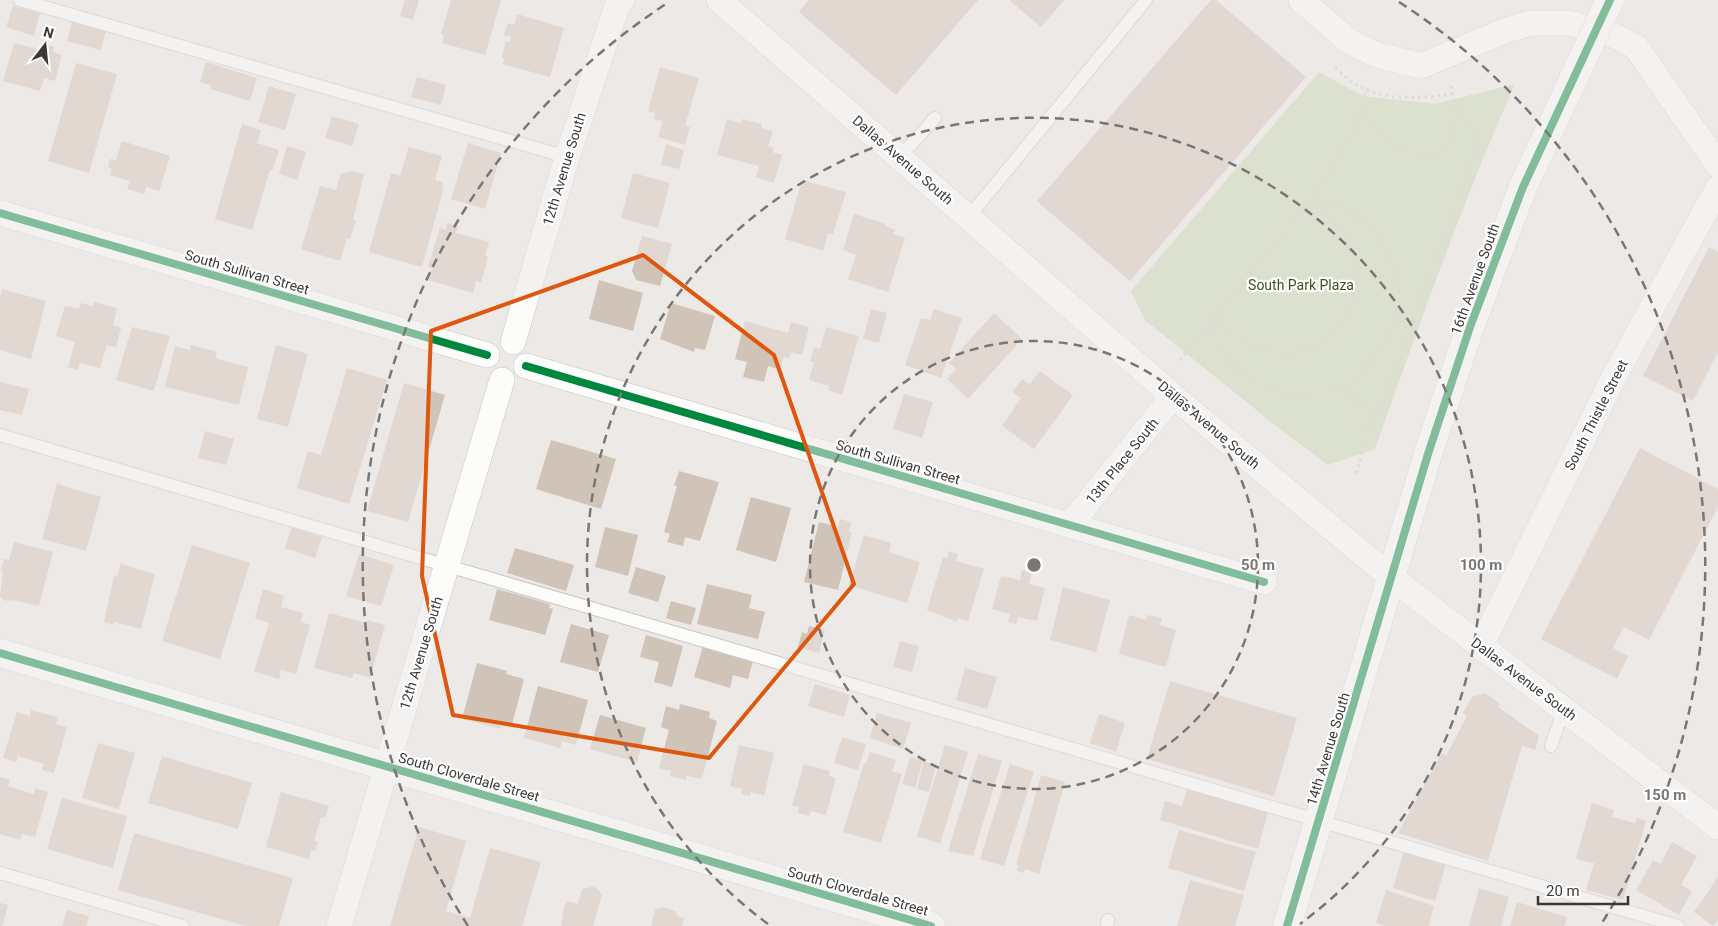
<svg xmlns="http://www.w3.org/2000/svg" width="1718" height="926" viewBox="0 0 1718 926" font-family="Roboto,sans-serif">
	<rect width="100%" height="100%" fill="#ece9e7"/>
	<path fill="#c8d5b2" d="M1319,72L1363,96L1435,104L1515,84C1462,203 1419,326 1375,449L1328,465L1276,426L1145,320L1131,291Z"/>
	<path fill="#d0c3b7" d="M405,0H419L413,20L400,16Z
		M451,0H501L485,55L442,43L444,35L441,34Z
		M809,0H978L896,95L799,12Z
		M1009,0H1064L1041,27Z
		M1211,0H1216L1306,77L1130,281L1037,201Z
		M13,6L40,13L34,36L6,27Z
		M517,14L564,28L550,77L503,64L504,59L502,57L506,41L510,42L511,37L504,35L508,23L514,25Z
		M72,22L106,30L101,50L67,41Z
		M14,43L40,50L41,43L54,47L53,52L62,55L55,81L44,78L40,91L3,81Z
		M206,62L257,78L250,101L210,89L211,85L200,82Z
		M76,63L117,74L89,173L48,161Z
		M660,67L699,78L685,126L690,127L685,145L658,137L663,121L654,119L655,113L648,111Z
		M417,77L446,85L441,105L411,97Z
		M269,86L296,94L285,130L258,122Z
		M332,116L359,124L352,146L325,138Z
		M727,119L741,123L742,119L762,124L761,128L773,131L768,146L774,148L772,152L782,155L774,183L756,177L759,166L717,155Z
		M242,124L261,130L257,143L279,150L272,171L270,170L252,230L215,219Z
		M122,141L170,156L159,191L146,187L144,194L127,189L130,181L110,175L112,169L108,167L110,159L116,160Z
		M468,143L501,153L485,209L451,199Z
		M666,144L684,150L679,169L661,165Z
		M287,146L306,152L297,180L279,174Z
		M409,147L442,156L435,180L443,182L442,187H444L422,267L369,252L391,173L400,176Z
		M353,171L364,174L353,220L356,221L350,239L347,238L340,261L301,249L320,186L336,190L341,173Z
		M633,173L670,183L658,228L621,218Z
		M802,180L846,192L833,234L828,233L823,251L785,239Z
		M854,214L886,224L885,226L895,230L893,234L905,238L888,292L848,279L856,255L843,250Z
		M447,223L458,226L456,233L489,242L485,256L488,257L481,283L476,281L473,293L428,280L432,268L428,267L440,228L446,230Z
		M642,236L672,244L660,286L636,280L632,271Z
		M1709,247L1718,252V352L1693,401L1643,376Z
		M599,280L643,293L633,331L589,319Z
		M2,289L46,301L31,359L0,350V297Z
		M94,302L117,308L113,325L121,328L116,347L107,345L100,368L80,363L78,370L68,367L75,342L56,336L65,306L79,309L81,303L93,306Z
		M671,303L715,316L705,350L695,348L694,352L660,339Z
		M871,309L887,313L879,343L863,339Z
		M934,309L962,318L941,378L905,365L921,318L930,320Z
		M994,313L1022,339L968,399L947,379L956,369L949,363Z
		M745,321L788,333L791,322L809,327L802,355L791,352L789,358L784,356L780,370L768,366L764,382L743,377L747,362L735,359Z
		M132,327L170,336L154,391L116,380Z
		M826,327L859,336L842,395L828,390L829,386L809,380L814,362L810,361L814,347L820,349Z
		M191,345L217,352L215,358L248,367L239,405L165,387L175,346L190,350Z
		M276,345L308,354L288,427L257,419Z
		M347,368L387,380L349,504L297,488L308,451L321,455Z
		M1040,371L1073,395L1034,449L1002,426L1021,398L1012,392L1022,379L1030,384Z
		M0,382L29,389L22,415L0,410Z
		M404,383L445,395L408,522L367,511Z
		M904,394L933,402L922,438L893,429Z
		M205,431L234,439L226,465L198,458Z
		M551,440L616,459L601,509L536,489Z
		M1640,448L1718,489V507L1649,640L1624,627L1613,648L1628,656L1617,679L1541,639Z
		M679,471L719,482L700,541L685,537L683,546L667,542L670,534L664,532L677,486H674Z
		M57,484L101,497L86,551L42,539Z
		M751,497L791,508L776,562L736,550Z
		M840,519L851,522L849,531L852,532L838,590L804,582L819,522L838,527Z
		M292,527L322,537L315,558L285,548Z
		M605,527L638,535L628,576L595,567Z
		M864,535L891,543L889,552L920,562L907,603L849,585Z
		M14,542L53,552L39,606L13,600L9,601L3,600L0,596L3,571L1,570L4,559L9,560Z
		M192,545L250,563L220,659L162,641Z
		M515,548L574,565L566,591L507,573Z
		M949,551L958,554L956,561L984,569L968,621L957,618V622L927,610L943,557L947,558Z
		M359,554L394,565L381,606L346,596Z
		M121,564L155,574L141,629L114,622V625L104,622L114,576L117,577Z
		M636,567L666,576L658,602L628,593Z
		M1022,570L1032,573L1029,584L1045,588L1037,621L1018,617L1016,624L1008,622L1010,614L992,609L1001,576L1020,580Z
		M707,584L752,595L749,608L765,612L758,639L697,624Z
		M1063,587L1110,600L1096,652L1050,640Z
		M263,589L284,596L281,607L303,613L301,622L310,625L296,674L281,670L279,679L254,671L269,623L255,618Z
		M497,589L550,604L549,608L553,609L545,635L489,620Z
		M671,601L696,608L691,625L666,618Z
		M329,613L366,623L367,620L385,625L370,678L354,673L352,678L314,668Z
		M1129,615L1146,620L1148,615L1162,618L1160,625L1176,630L1166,667L1119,654Z
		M571,624L609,635L598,672L560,662Z
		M809,626L825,630L819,653L798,647L802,632L807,634Z
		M646,635L683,646L672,687L654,682L659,662L640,657Z
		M900,641L919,646L912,672L893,667Z
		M703,646L753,661L748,679L733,675L730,688L694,677Z
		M477,663L507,671L506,674L524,679L511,728L501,726V729L462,719Z
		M965,668L997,677L987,709L956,700Z
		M1170,681L1297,718L1274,796L1147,759Z
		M815,684L850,695L844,717L808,706Z
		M538,686L588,700L576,745L562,741L560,748L524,738Z
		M1485,693L1500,704L1498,707L1539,736L1535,750L1522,746L1488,861L1398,833L1442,753L1446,756L1467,716L1463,713L1472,697Z
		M680,704L710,712L709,718L717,721L702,779L687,776L686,780L670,776L671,771L659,768L669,730L661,727L666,706L679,710Z
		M31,710L58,717L56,724L67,727L54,773L42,770L44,764L18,756L16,762L3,758L17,712L30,716Z
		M877,713L911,723L903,749L870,738Z
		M1099,714L1125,723L1116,752L1090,743Z
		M600,715L646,728L637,762L590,749Z
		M842,737L866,744L858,770L834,763Z
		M98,743L135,753L119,809L82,798Z
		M739,745L774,753L764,796L751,792L750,796L741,794L742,789L730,786Z
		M945,745L968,752L940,844L917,836Z
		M870,752L896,760L892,771L902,774L881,843L843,832L864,763L866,764Z
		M978,754L1002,761L973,856L948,851Z
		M162,756L252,783L238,829L148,803Z
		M910,757L923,761L915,788L902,784Z
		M924,761L936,765L929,792L917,789Z
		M804,764L830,771L829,776L836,778L826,815L811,811L809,816L798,813L799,807L792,805Z
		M1010,764L1034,772L1004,866L980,859Z
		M1041,775L1065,782L1039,874L1025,869L1024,873L1017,871L1018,865H1016Z
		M0,777L10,780L8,786L20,790L34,794L35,788L48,792L35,837L22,834L20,840L0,834Z
		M1188,786L1269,809L1258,849L1160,820L1165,801L1182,806Z
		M281,792L329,806L325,818L321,817L314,841L318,842L315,851L311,850L309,859L266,847Z
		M62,798L127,816L113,868L47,849Z
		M1592,803L1614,810L1612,817L1635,823L1637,818L1646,821L1623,900L1586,890L1594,863L1579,860L1576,857Z
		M419,827L466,841L446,911L470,918L490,848L541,862L522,926H390Z
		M1179,830L1256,852L1244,891L1168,868Z
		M134,833L293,878L279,926H246L118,890Z
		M1672,842L1697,856L1681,885L1692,891L1679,915L1636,890L1653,860L1660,864Z
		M1404,851L1446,864L1435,901L1393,888Z
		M1718,877V920L1713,926L1694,912Z
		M1190,880L1244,895L1235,926H1177Z
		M592,887L597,888L602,895L593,926H561L564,906L568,901L578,904L582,889Z
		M1479,888L1509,897L1501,926H1469Z
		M1386,890L1434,906L1429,926H1386L1376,923Z
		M1517,902L1567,917L1564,926H1510Z
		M0,903L8,905L2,926H0Z
		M663,907L675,911L677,916L684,918L682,926H651L655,909Z
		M67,910L89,916L86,926H62Z"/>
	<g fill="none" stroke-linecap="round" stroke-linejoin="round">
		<g stroke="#c9c6c5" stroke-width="14">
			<path id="lane" d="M20,0L567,157
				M899,158L935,118
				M968,218L1146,0
				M0,435L1678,926
				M1551,746L1564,709
				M0,873L183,926
				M1107,926L1108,920"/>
		</g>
		<g stroke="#c9c6c5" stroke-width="26">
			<path id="street" d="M719,0L1173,396L1393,579L1718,827
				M1301,0L1350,42L1377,55L1421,66L1504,31L1531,23H1569L1611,34L1636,47L1718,165
				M0,213L487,355
				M513,342L567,157L617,6L622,0
				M526,366L1264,582
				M1070,525L1173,396
				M1481,646L1615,375L1718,188
				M339,926L502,380"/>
		</g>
		<g stroke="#c9c6c5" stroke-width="29">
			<path id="secondary" d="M0,653L931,926
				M1287,926L1428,454L1470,327L1523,187"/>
		</g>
		<path stroke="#cbc9c7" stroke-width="3" stroke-dasharray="2.5 4" stroke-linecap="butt" d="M1335,68C1342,73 1349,81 1357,85C1385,102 1422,98 1453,94
			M1359,114L1398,149L1432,157L1453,140L1456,110
			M1214,319C1235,337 1259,354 1288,353C1340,351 1372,292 1352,247C1343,228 1325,215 1309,203
			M1208,327L1228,361L1252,381L1284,393H1316L1345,387L1370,364L1390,334L1400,297L1391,261L1373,230L1348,210L1313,198
			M1180,360L1309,203L1353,132L1367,88
			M1345,387L1365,409L1375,413
			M1360,428L1369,430
			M1356,473L1375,413L1383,401L1479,145C1478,121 1467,126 1457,110C1453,103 1452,90 1450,82"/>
		<use href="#lane" stroke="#fcfcfb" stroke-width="12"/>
		<use href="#street" stroke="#fcfcfb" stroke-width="25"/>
		<use href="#secondary" stroke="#fcfcfb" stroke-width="28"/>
		<g stroke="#c9c6c5" stroke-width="29" stroke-linecap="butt">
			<path id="secondary-bridge" d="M1523,187L1610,0"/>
		</g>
		<use href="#secondary-bridge" stroke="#fcfcfb" stroke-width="28"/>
		<g stroke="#fff" stroke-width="11">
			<path id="cycleway" d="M0,213L487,355
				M526,366L1264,582
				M0,653L931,926
				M1287,926L1428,454L1470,327L1523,187L1610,0"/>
		</g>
		<use href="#cycleway" stroke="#00873e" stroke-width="8"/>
	</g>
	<path d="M0 0H1718V926H0ZM643,255L774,355L854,584L709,758L453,715L422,576L431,331Z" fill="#ece9e7" fill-opacity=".55" fill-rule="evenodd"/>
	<path fill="none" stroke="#df570e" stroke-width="4" stroke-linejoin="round" d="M643,255L774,355L854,584L709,758L453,715L422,576L431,331Z"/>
	<g fill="none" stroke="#797775" stroke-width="2.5" stroke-dasharray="9 6">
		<circle cx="1034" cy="565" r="224"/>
		<path d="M768 924A447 447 0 1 1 1300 924"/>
		<path d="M468 926A671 671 0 0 1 669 2M1399 2A671 671 0 0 1 1600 926"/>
	</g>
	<g text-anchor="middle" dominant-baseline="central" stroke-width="4.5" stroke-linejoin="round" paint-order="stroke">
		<g font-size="14" fill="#3b3937" stroke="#fff">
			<text transform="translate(903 160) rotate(41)">Dallas Avenue South</text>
			<text transform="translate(564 169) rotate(-73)">12th Avenue South</text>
			<text transform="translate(247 272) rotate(16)">South Sullivan Street</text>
			<text transform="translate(1475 279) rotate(-70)">16th Avenue South</text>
			<text transform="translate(1596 415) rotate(-63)">South Thistle Street</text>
			<text transform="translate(1209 425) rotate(40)">Dallas Avenue South</text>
			<text transform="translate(1122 461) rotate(-51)">13th Place South</text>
			<text transform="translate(898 462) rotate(16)">South Sullivan Street</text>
			<text transform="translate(421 653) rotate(-73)">12th Avenue South</text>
			<text transform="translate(1524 679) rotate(37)">Dallas Avenue South</text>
			<text transform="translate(1328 749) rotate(-73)">14th Avenue South</text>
			<text transform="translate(469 777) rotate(16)">South Cloverdale Street</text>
			<text transform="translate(858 891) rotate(16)">South Cloverdale Street</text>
		</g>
		<g font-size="14" fill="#3c4f1b" stroke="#fff">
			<text x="1301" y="285">South Park Plaza</text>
		</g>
	</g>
	<circle cx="1034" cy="565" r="8" fill="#797775" stroke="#fff" stroke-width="2.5"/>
	<g font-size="15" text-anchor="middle" font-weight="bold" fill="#797775" stroke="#fff" stroke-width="4.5" stroke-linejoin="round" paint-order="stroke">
		<text x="1258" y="570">50 m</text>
		<text x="1481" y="570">100 m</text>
		<text x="1665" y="800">150 m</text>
	</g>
	<g transform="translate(45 45) rotate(16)" stroke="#ffffff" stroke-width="4" paint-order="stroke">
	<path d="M0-4L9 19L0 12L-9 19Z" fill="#3b3937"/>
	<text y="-8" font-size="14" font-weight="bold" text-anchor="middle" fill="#3b3937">N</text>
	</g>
	<path d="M1538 896v8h90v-8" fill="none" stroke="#3b3937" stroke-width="2.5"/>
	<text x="1546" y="896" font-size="15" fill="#3b3937" stroke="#ffffff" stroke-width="4" paint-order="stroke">20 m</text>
</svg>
